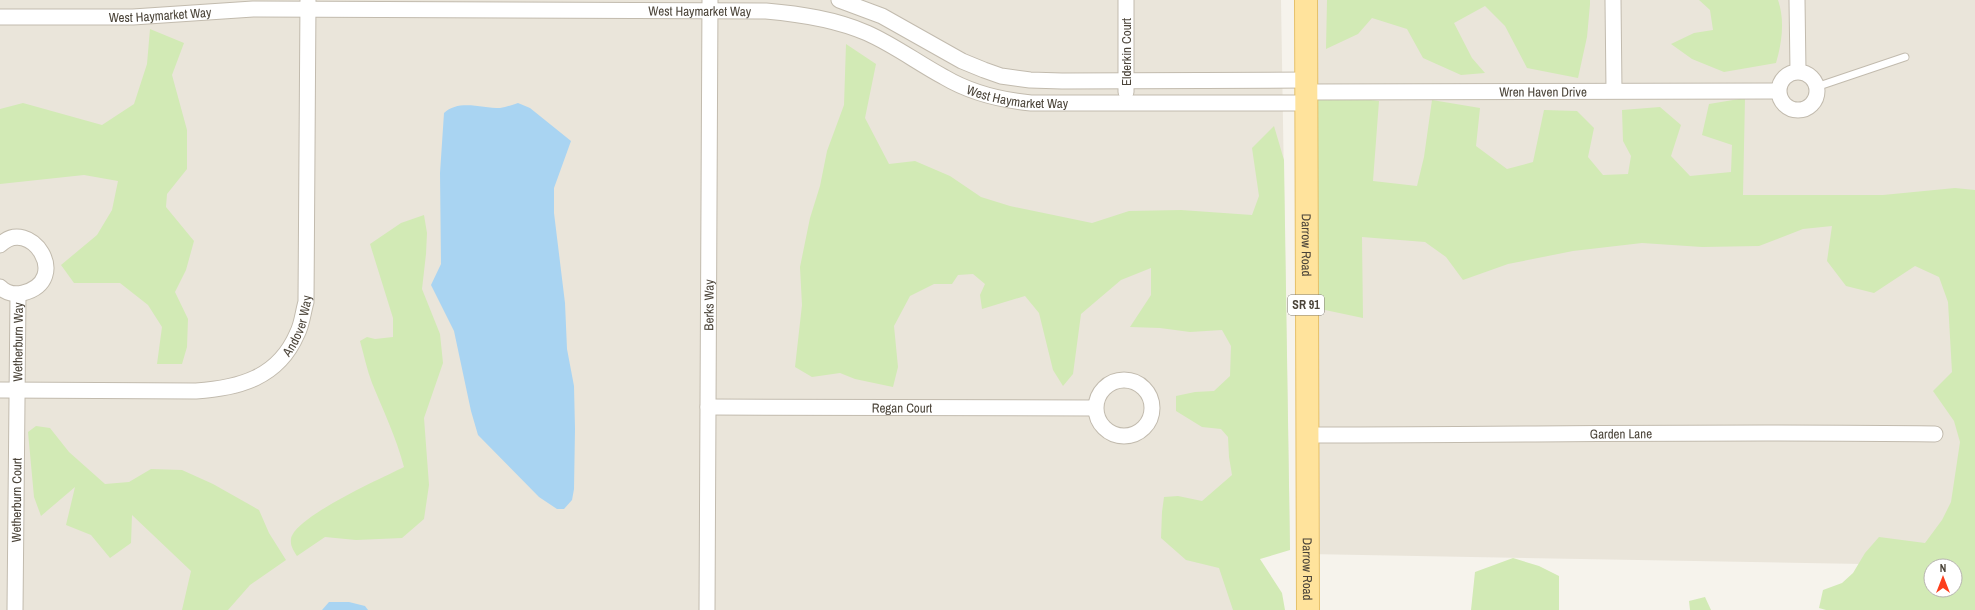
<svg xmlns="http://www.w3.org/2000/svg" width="1975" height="610" viewBox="0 0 1975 610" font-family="'Archivo Narrow',sans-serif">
	<rect width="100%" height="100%" fill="#f6f3ec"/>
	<path fill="#eae5da" d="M0,0H1281L1290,550L1238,549L1244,610H0Z
		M1306,0H1975V566L1308,554Z"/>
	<path fill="#d2eab5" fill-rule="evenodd" d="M1327,0H1590V4L1587,37L1578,78L1527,68L1505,26L1485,6L1454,23L1472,58L1485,73L1461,75L1423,58L1407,29L1372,18L1358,34L1326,49Z
		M1699,0H1778C1785,20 1782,43 1776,63L1724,72L1692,59L1671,44L1694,33L1713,30L1710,10Z
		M150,29L184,43L172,75L187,130V169L167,194L166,207L194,241L186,270L175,292L188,319L187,347L182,364H157L162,327L148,305L120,283H74L61,265L97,235L112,210L118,181L84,175L0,184V109L23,103L102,125L134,104L147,64Z
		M846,44L876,64L865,118L889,164L915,161L950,176L981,197L1010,206L1092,223L1129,211L1181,210L1252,215L1259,196L1252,148L1274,126L1284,160L1290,550L1260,559L1282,593L1285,610H1233L1219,568L1186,560L1161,538L1162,512L1164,497L1178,496L1202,501L1232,475L1229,457L1228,437L1221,429L1202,427L1176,411V396L1195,392L1214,391L1230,376L1231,346L1222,330L1190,332L1160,328L1130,327L1151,295V268L1121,280L1081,314L1073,374L1063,386L1053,370L1039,313L1025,296L982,309L980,295L985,284L973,274L958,275L952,284H934L910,296L894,326L898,367L893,387L855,379L840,373L812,377L795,367L802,305L800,267L810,218L820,186L827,151L844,105Z
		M1308,92L1379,101L1373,181L1417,186L1424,157L1432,100L1480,108L1476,146L1507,169L1533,162L1544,110L1577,111L1594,128L1588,157L1603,175L1628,174L1631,156L1623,141L1622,110L1660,107L1681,125L1671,156L1690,176L1731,172L1732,145L1702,135L1709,104L1745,98L1743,195H1883L1955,188L1975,190V610H1826L1819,608L1823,590L1842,583L1853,573L1865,553L1879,537L1925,543L1942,520L1951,502L1960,442L1954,421L1933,391L1952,372L1948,302L1939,277L1915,266L1874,293L1846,286L1827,261L1832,226L1803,229L1759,246L1702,247L1642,243L1573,251L1508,264L1463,280L1446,257L1425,242L1362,237L1363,318L1306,306ZM1931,566H1955V590H1931Z
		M424,215L427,233L426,254L422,289L440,334L443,363L424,418L429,485L424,519L402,538L356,540L325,537L297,556C294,551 290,546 291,539C294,517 382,478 404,467C396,437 384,412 372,383C367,370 364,355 360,341L367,337L375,339L393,337V318L370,244L401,223Z
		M36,426L50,428L69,452L105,484L129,482L151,469L182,470L213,484L259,510L269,533L286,560L250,585L228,610H182L191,571L132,515L131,543L110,558L91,535L66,525L75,487L41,516L34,497L28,432Z
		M1513,558L1539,566L1559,576V610H1471L1475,572Z
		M1705,597L1711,610H1690L1689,601Z"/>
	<path fill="#a9d4f2" d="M518,103L530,108L571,141L554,188V213L565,303L567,349L574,386L575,429L574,489L572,500L564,509H557L539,497L478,435L471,411L454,331L431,285L441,264L440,173L444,113C458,99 482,108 500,108C506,107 512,105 518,103Z
		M329,602H349L365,606L368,610H322Z"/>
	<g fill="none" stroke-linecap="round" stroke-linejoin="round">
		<g stroke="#c2bbae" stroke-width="9">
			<path id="service" d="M1816,87L1905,57"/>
		</g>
		<g stroke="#c2bbae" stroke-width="17">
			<g id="minor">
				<path d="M839,0L882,16L962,61L984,70L1001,76L1030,80L1062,81L1308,80"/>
				<path d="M1126,0V92"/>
				<path d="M1613,0L1614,90"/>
				<path d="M1797,0L1798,71"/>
				<path id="s1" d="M0,17H133L253,9L766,11C800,14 835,19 867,33C894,45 918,63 944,77C971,93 1000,100 1031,103H1308"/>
				<circle cx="1798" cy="91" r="19"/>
				<path id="s2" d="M1308,92L1778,91"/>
				<path d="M0,245C30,215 73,280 23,293C15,295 6,293 0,287"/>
				<circle cx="1124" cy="408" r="28"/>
				<path id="s3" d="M0,390L196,391C239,388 278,378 297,334C302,325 303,312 306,302L308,0"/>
				<path id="s4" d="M708,407L1095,408"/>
				<path id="s5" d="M1307,435C1516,435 1726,431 1935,434"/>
				<path id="s6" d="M15,610L18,295"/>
				<path id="s7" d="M707,610L710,0"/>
			</g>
		</g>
		<g stroke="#e6c16a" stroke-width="24">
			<g id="primary">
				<path id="s8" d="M1306,0L1308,610"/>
			</g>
		</g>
		<use href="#service" stroke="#fff" stroke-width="7"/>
		<use href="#minor" stroke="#fff" stroke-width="15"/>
		<use href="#primary" stroke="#ffe39c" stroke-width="22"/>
	</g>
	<g text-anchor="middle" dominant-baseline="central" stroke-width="4" stroke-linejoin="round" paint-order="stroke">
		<rect fill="#fff" stroke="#817c74" stroke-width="1" x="1288" y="295" width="36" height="20" rx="3"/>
		<g font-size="12" font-weight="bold" fill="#4b4439">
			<text x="1306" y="305">SR 91</text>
		</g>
		<g font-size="13" fill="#4b4439" stroke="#fff">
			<text stroke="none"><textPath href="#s1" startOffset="700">West Haymarket Way</textPath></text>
			<text stroke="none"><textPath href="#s1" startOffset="160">West Haymarket Way</textPath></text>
			<text transform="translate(1126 52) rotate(-90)">Elderkin Court</text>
			<text stroke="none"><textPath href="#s2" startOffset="235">Wren Haven Drive</textPath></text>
			<text stroke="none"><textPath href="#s1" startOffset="1036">West Haymarket Way</textPath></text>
			<text stroke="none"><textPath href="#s8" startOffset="245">Darrow Road</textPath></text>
			<text stroke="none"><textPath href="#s7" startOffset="305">Berks Way</textPath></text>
			<text stroke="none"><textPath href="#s3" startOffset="327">Andover Way</textPath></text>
			<text stroke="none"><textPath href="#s6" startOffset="268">Wetherburn Way</textPath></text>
			<text stroke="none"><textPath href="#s4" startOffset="194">Regan Court</textPath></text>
			<text stroke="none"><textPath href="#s5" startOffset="314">Garden Lane</textPath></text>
			<text stroke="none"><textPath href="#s6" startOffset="110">Wetherburn Court</textPath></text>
			<text stroke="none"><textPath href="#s8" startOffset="569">Darrow Road</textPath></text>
		</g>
	</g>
	<g transform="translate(1943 578)"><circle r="19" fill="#ffffff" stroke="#b7b4b0"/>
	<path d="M0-3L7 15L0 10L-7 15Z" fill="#fc3f1d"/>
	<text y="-6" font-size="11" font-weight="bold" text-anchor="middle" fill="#4b4439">N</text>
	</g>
</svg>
